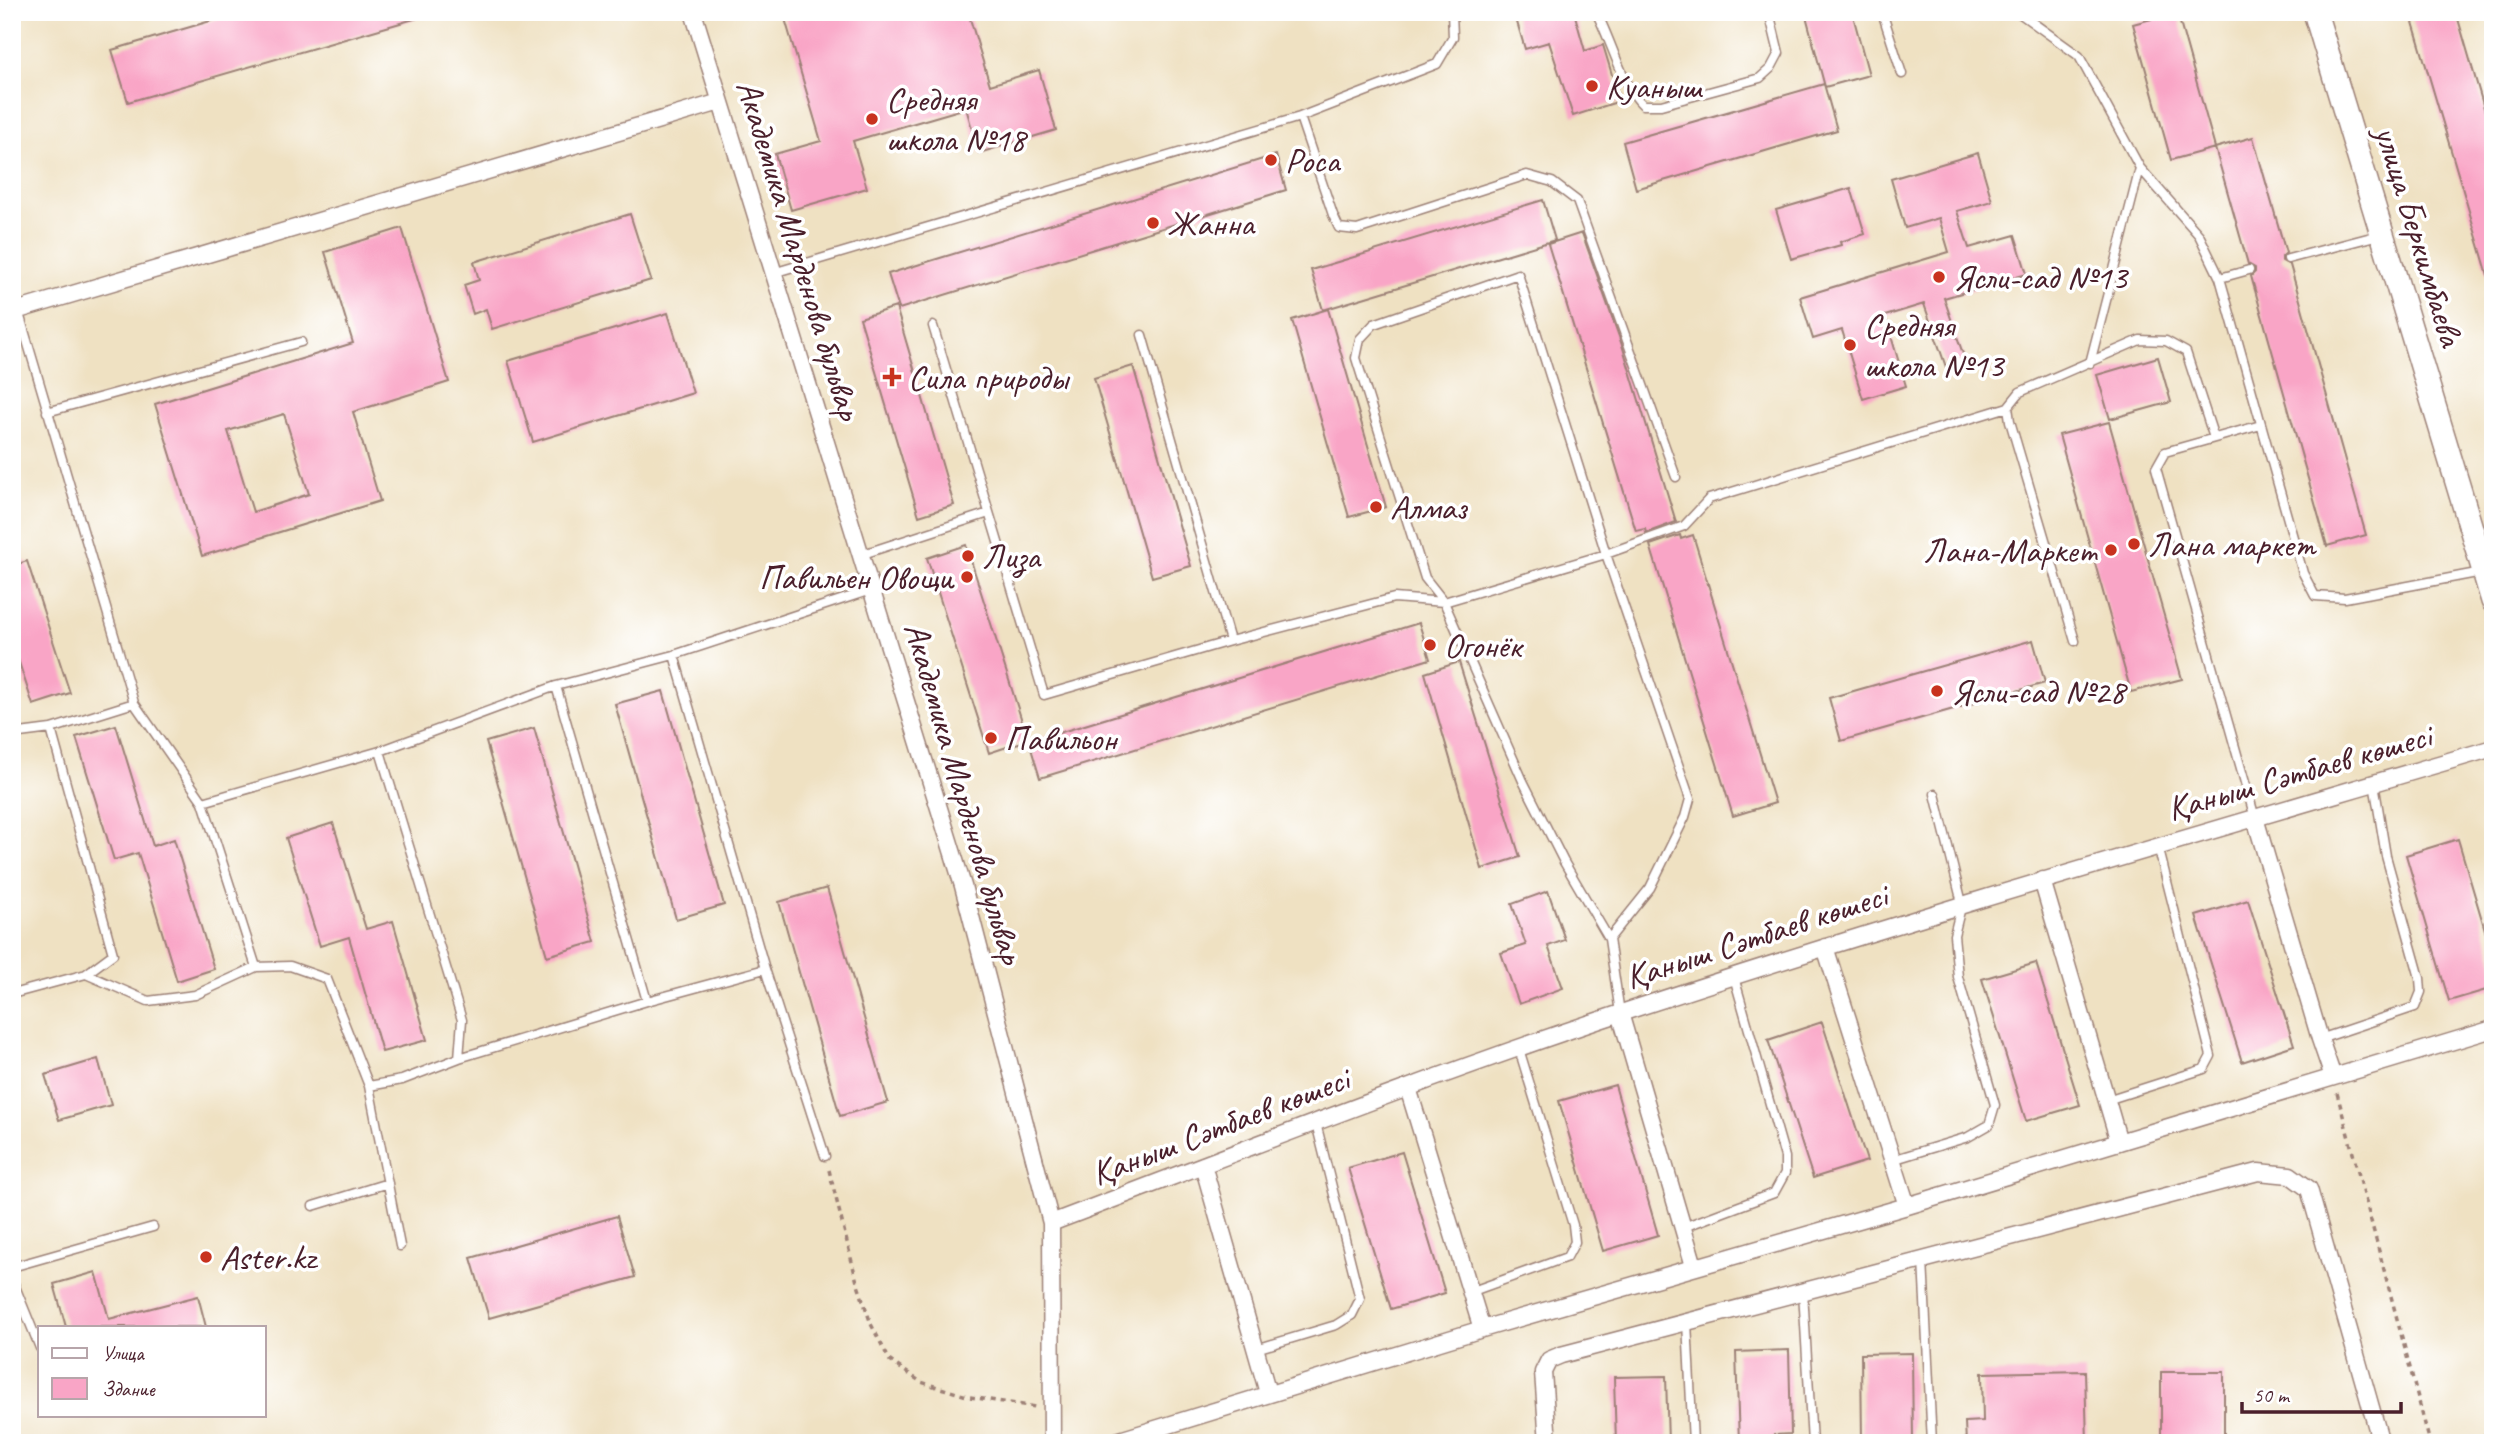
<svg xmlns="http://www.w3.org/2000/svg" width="2505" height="1455" viewBox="0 0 2505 1455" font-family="Caveat,sans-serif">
	<rect width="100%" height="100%" fill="#fff"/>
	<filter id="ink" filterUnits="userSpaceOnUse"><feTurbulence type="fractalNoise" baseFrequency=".0143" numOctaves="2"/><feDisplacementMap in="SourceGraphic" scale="14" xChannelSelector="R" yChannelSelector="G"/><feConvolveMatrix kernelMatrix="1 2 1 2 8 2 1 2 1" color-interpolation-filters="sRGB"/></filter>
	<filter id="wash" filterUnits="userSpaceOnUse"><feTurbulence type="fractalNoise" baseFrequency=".00686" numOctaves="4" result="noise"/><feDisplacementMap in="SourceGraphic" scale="28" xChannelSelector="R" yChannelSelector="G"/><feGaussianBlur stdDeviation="1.57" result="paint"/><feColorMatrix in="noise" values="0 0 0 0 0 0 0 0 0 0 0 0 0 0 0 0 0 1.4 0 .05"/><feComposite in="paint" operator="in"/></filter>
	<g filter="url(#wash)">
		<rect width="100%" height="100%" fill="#efe1c2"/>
		<g id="blocks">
			<path fill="#f9a5c6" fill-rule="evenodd" d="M241,12H420L421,17L128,102L112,50Z
				M783,12H968L990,85L1039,70L1056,130L979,153L966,108L853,141L867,188L791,210L775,154L821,141Z
				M1514,12H1574L1585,51L1603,45L1620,101L1573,116L1549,42L1525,49Z
				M1805,12H1852L1869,75L1825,87Z
				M2177,12L2215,148L2171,160L2133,24Z
				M2410,12H2456L2493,139V274L2488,275Z
				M1824,84L1837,130L1636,189L1623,142Z
				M2253,137L2286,253L2282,257V261L2290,265L2366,535L2327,546L2251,276L2255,272V268L2248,264L2215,148Z
				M1978,153L1992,201L1957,211L1969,248L2015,235L2027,274L1944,298L1965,360L1946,367L1924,304L1885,316L1906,386L1863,399L1842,330L1813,339L1800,297L1949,252L1939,218L1905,228L1891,179Z
				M1276,155L1286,190L899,309L888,274Z
				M1851,188L1865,234L1840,242L1841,245L1791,259L1776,210Z
				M1543,200L1555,240L1323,310L1311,270Z
				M630,214L651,280L492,329L486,309L473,314L464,285L479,280L474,262Z
				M402,228L449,382L353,412L380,501L202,556L155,404L353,343L325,252ZM284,414L309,494L253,512L228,431Z
				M1582,233L1623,348L1676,522L1646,533L1645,529L1636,531L1548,244Z
				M896,307L954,505L919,516L860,318Z
				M1328,309L1386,507L1349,517L1292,320Z
				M668,313L693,393L533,442L508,361Z
				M2158,357L2171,402L2110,419L2097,375Z
				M1133,366L1191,566L1152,577L1094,378Z
				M2109,422L2182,679L2131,692L2059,435Z
				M1680,535L1681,539L1693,535L1775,803L1733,816L1650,545Z
				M966,545L1028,740L989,753L927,558Z
				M27,561L70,693L33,705L12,641V566Z
				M1419,623L1430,659L1040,778L1029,742Z
				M2033,640L2045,683L1841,741L1829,698Z
				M1459,662L1520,857L1482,869L1425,673Z
				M663,691L724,905L676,919L615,704Z
				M116,725L153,846L174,839L214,969L177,981L138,853L114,860L76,737Z
				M534,728L595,942L547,956L486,742Z
				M333,823L366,929L393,921L427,1040L382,1052L349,937L320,946L286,838Z
				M2458,839L2493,957V988L2449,1001L2406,855Z
				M827,888L888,1102L840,1116L779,902Z
				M1548,891L1565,940L1548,946L1563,988L1519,1004L1501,953L1526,945L1512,904Z
				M2248,900L2294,1045L2242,1062L2196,916Z
				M2036,963L2080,1105L2026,1121L1982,979Z
				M1822,1022L1867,1161L1813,1178L1768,1040Z
				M98,1059L111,1105L59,1120L45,1075Z
				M1615,1085L1658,1235L1603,1251L1559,1101Z
				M1402,1152L1445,1293L1391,1309L1348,1168Z
				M617,1216L635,1277L489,1318L471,1258Z
				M96,1272L109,1319L198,1296L206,1327H66L54,1284Z
				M1789,1350L1791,1434L1774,1435L1775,1443H1739L1736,1352Z
				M1912,1353L1913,1443H1862L1861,1354Z
				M2085,1371L2087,1443H1966L1965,1422L1983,1421L1982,1373Z
				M2161,1372H2224V1443H2161Z
				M1666,1376L1668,1443H1616L1614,1377Z"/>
		</g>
	</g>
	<g filter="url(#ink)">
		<use href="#blocks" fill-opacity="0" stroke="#9c8076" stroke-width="2"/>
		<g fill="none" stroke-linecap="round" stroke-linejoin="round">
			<g stroke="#9c8076" stroke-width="11">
				<path id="lane" d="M1596,12C1611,39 1622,86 1643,105H1661L1760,78L1771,68L1779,53L1769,12
					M1882,12L1902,74
					M2018,12L2079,56L2140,168L2199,235L2220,278L2249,270
					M1300,117L1437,64L1453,37L1452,12
					M2288,259L2379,235
					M773,273L1300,117L1333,215L1339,228L1357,230L1527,175L1552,182L1577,201L1676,477
					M2220,278L2303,573L2315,596L2345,598L2482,572
					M18,310L134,703
					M933,326L1044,695L1230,641L1394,598L1444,602L1523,781L1564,862L1609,939L1620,1013
					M1142,335L1230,641
					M2090,363L2140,168
					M47,412L301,342
					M860,555L989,513
					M2075,641L2010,421L2008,407L2020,392L2140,340L2166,341L2186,352L2214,438
					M556,686L647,1001
					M12,734L51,729
					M380,751L556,686L674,655L871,590
					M2255,818L2156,468L2165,452L2261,425
					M1609,939L1650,888L1685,817L1690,799L1606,554L1518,274L1374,324L1360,339L1356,358L1425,578L1444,602L1606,554L1684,526L1709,499L2008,407
					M765,969L825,1156
					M86,974L113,954L51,729L134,703L203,802
					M12,994L86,974L148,1001L195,995L256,967L290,966L327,979L369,1086L402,1080L459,1058L462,1020L380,751L203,802L256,967
					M2320,1039L2415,1007L2421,992L2420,978L2386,856L2374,783
					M459,1058L647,1001L765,969L674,655
					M369,1086L400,1246
					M2107,1100L2204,1069L2211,1056L2158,846
					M1892,1160L1968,1137L1989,1125L1995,1105L1958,977L1954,935L1962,903L1935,794
					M313,1206L388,1183
					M1681,1228L1774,1193L1785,1173V1157L1734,977
					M1923,1260L1932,1443
					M12,1267L153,1227
					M12,1279L40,1348
					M1803,1291L1812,1443
					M1470,1292L1567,1257L1575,1242L1573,1225L1519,1049
					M1687,1322L1693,1443
					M1256,1349L1336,1325L1352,1315L1360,1299L1316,1123"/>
			</g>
			<g stroke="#9c8076" stroke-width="19">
				<path id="street" d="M693,12L963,886L1051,1223L1052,1443
					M12,312L720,102
					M2255,818L2320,1039L2333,1077
					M2042,880L2119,1142
					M1825,947L1907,1206
					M1620,1013L1694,1266
					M1408,1088L1482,1329
					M1203,1165L1268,1393
					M1051,1223C1241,1151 1430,1076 1624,1012C1911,917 2202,834 2493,748
					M1110,1443L1482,1329L1907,1206L2493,1029
					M1548,1443L1543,1372L1549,1360L1561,1355L2258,1172L2290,1175L2309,1189L2381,1443
					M2485,1443L2493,1441"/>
			</g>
			<g stroke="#9c8076" stroke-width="26">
				<path id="secondary" d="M2315,12L2493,601"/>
			</g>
			<path stroke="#9c8076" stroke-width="3.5" stroke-dasharray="5 5" stroke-linecap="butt" d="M2337,1093L2430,1443
				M829,1170L857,1282L871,1324L890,1361L921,1382L970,1397L1036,1407"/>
			<use href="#lane" stroke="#fff" stroke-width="8"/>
			<use href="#street" stroke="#fff" stroke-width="16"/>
			<use href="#secondary" stroke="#fff" stroke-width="23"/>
		</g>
	</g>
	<g fill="#c8321e" stroke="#fff" stroke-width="2.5">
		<circle cx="1592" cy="86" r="7"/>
		<circle cx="872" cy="119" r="7"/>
		<circle cx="1271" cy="160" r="7"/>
		<circle cx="1153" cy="223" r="7"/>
		<circle cx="1939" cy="277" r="7"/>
		<circle cx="1850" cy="345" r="7"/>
		<path d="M888.5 366.5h7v7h7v7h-7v7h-7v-7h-7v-7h7z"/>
		<circle cx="1376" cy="507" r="7"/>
		<circle cx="2134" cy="544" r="7"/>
		<circle cx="2111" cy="550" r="7"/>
		<circle cx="968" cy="556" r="7"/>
		<circle cx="967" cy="577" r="7"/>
		<circle cx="1430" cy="645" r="7"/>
		<circle cx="1937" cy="691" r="7"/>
		<circle cx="991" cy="738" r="7"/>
		<circle cx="206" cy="1257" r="7"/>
	</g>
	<g text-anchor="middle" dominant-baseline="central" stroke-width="7" stroke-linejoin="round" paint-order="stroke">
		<g font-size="35" fill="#4a1f2b" stroke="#fff" text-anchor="start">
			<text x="1606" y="86">Куаныш</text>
			<text x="886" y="99">Средняя<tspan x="886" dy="40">школа №18</tspan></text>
			<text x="1285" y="160">Роса</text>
			<text x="1167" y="223">Жанна</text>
			<text x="1953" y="277">Ясли-сад №13</text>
			<text x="1864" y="325">Средняя<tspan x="1864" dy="40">школа №13</tspan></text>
			<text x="908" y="377">Сила природы</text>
			<text x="1390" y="507">Алмаз</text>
			<text x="2148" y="544">Лана маркет</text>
			<text x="2097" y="550" text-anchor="end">Лана-Маркет</text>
			<text x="982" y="556">Лиза</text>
			<text x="953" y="577" text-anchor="end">Павильен Овощи</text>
			<text x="1444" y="645">Огонёк</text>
			<text x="1951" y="691">Ясли-сад №28</text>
			<text x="1005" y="738">Павильон</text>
			<text x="220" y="1257">Aster.kz</text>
		</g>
		<g font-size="35" fill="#4a1f2b" stroke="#fff">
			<text transform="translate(2419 236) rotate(73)">улица Беркимбаева</text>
			<text transform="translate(799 250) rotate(73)">Академика Марденова бульвар</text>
			<text transform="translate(2299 772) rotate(-16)">Қаныш Сәтбаев көшесі</text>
			<text transform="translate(964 793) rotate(74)">Академика Марденова бульвар</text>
			<text transform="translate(1756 936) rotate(-18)">Қаныш Сәтбаев көшесі</text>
			<text transform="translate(1220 1126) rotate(-21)">Қаныш Сәтбаев көшесі</text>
		</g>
	</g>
	<rect width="2505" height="1455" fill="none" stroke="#fff" stroke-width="42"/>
	<rect x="38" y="1326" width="228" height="91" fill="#ffffff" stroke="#b7a5aa" stroke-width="2"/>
	<rect x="52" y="1348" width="35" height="10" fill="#ffffff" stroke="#b7a5aa" stroke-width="2"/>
	<text x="102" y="1360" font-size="21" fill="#4a1f2b">Улица</text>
	<rect x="52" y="1378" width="35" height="21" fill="#f9a5c6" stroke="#b7a5aa" stroke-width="2"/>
	<text x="102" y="1396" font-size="21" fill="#4a1f2b">Здание</text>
	<path d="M2242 1402v10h159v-10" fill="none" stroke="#4a1f2b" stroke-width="3.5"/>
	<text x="2253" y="1402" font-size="21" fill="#4a1f2b" stroke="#ffffff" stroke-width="5" paint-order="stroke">50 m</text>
</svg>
